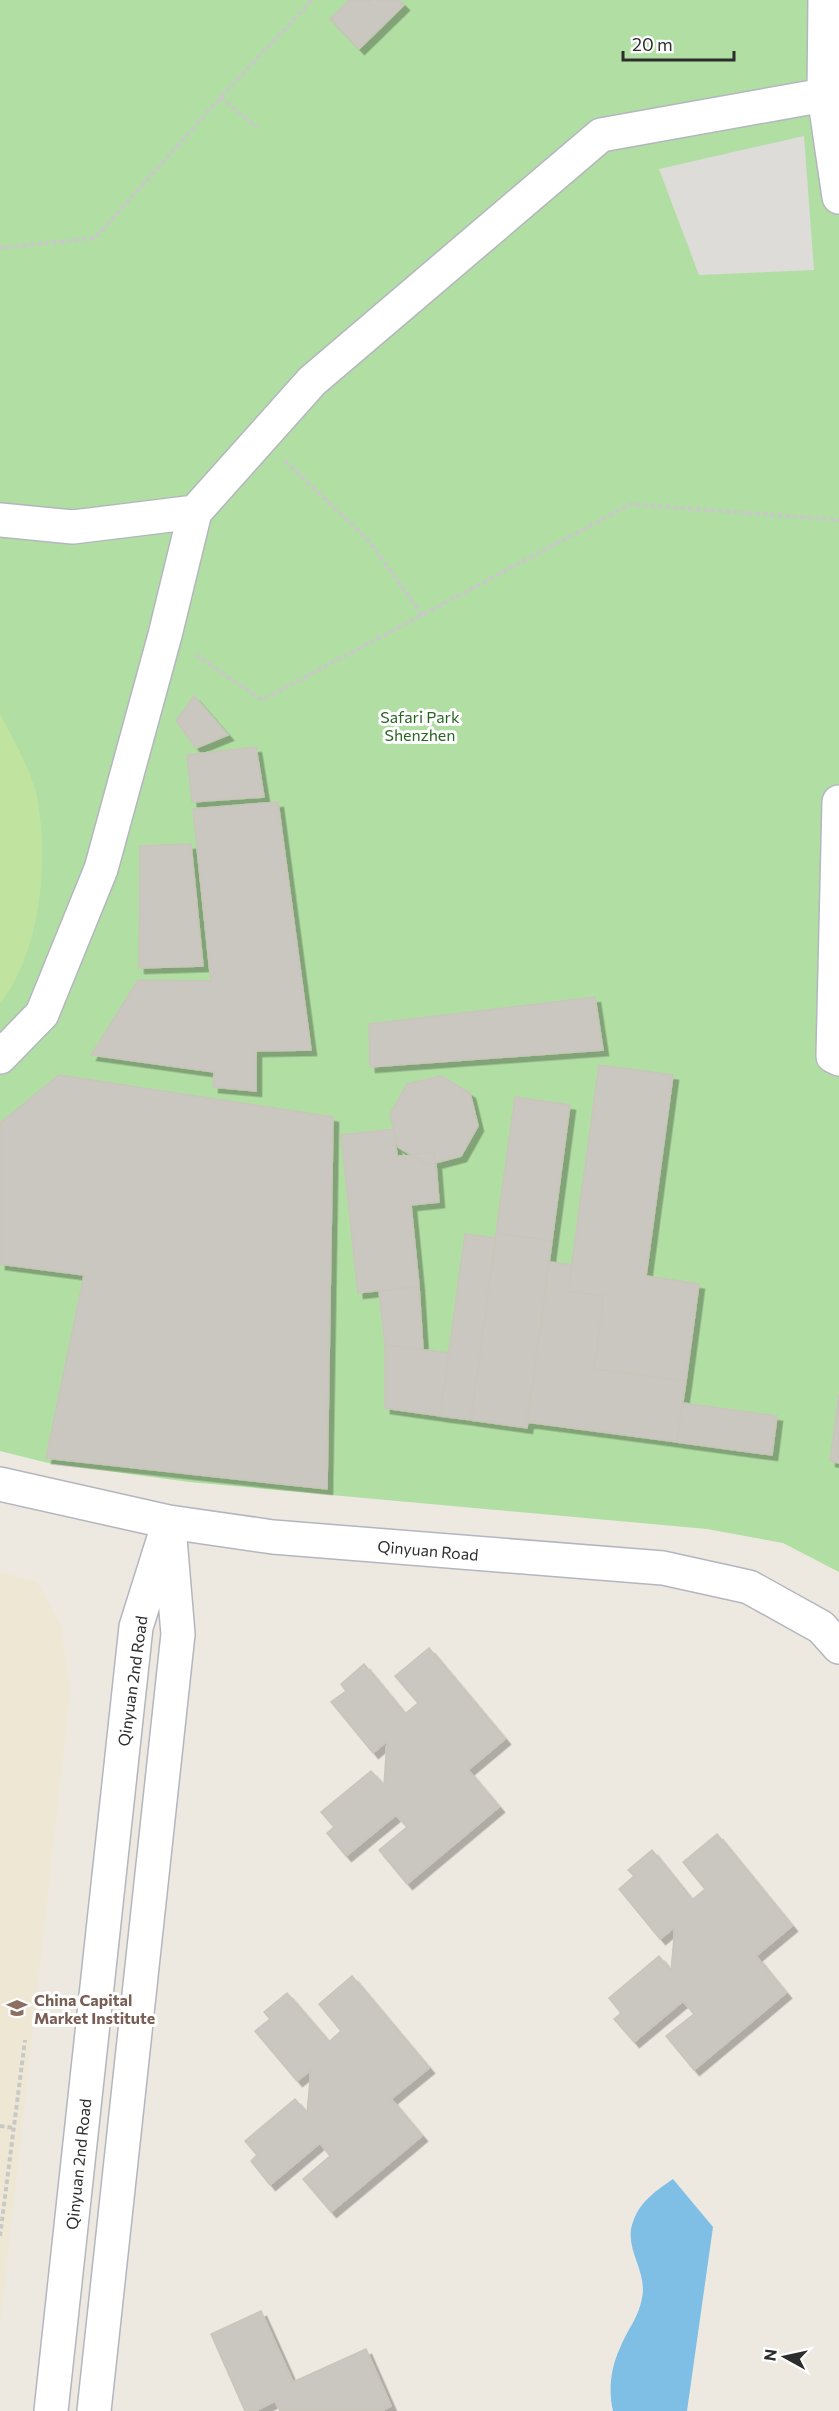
<svg xmlns="http://www.w3.org/2000/svg" width="839" height="2411" viewBox="0 0 839 2411" font-family="Commissioner,sans-serif">
	<defs>
		<filter id="shadow"><feDropShadow dx="5.5" dy="5.5" stdDeviation="0" flood-color="#0004"/></filter>
	</defs>
	<rect width="100%" height="100%" fill="#ede9e1"/>
	<path fill="#ede7d3" d="M0,1572L37,1582L60,1623L70,1690L0,2325Z"/>
	<path fill="#b1dea3" d="M0,0H839V1572L783,1543L707,1529L189,1482L48,1463L0,1451Z"/>
	<path fill="#c0e4a0" d="M0,714C11,734 33,775 37,797C49,859 41,953 0,1003Z"/>
	<path fill="#dedcd8" d="M804,136L814,270L699,275L659,169Z"/>
	<path fill="#7fbfe5" d="M673,2179L713,2227L687,2411H613C608,2390 611,2367 620,2348C627,2330 639,2317 642,2298C648,2271 623,2248 633,2222C640,2201 656,2191 673,2179Z"/>
	<path fill="#c9c7bf" stroke="#c9c5bb" stroke-width="1.5" filter="url(#shadow)" d="M349,0H399L404,5L359,49L330,19Z
		M194,696L228,735L196,748L176,721Z
		M256,747L264,797L192,802L187,755Z
		M278,802L311,1050L256,1051V1091L213,1087L214,1072L91,1055L138,980L211,981L193,809Z
		M191,844L203,966L139,968L140,846Z
		M595,997L603,1050L370,1067L369,1024Z
		M599,1065L673,1075L646,1276L699,1284L686,1381L594,1369L604,1296L568,1291Z
		M59,1075L333,1117L327,1489L46,1458L84,1275L0,1264V1123Z
		M441,1076L470,1093L478,1126L461,1156L428,1165L398,1147L390,1114L407,1084Z
		M515,1097L570,1105L552,1241L496,1233Z
		M394,1129L397,1156L435,1152L439,1202L411,1205L419,1286L358,1293L341,1135Z
		M496,1233L552,1241L527,1428L471,1420Z
		M465,1234L496,1238L471,1420L440,1416Z
		M549,1262L572,1265L568,1291L604,1296L594,1369L686,1381L677,1442L527,1422Z
		M419,1286L423,1350L385,1345L379,1291Z
		M385,1345L449,1353L440,1416L385,1408Z
		M839,1394V1463L830,1461Z
		M683,1403L777,1416L772,1455L677,1442Z
		M429,1648L505,1739L468,1770L499,1807L407,1884L379,1850L407,1827L396,1815L346,1856L327,1833L334,1827L321,1812L371,1771L384,1785L387,1741L373,1753L331,1702L346,1691L341,1684L364,1664L405,1714L418,1703L395,1676Z
		M717,1834L792,1926L756,1956L786,1993L694,2070L666,2036L694,2014L683,2001L634,2042L614,2019L621,2013L609,1998L659,1956L671,1971L675,1927L660,1939L619,1889L634,1876L628,1870L652,1850L692,1900L705,1889L683,1862Z
		M352,1976L429,2068L391,2099L422,2136L331,2212L303,2179L330,2156L320,2143L270,2185L251,2161L257,2155L245,2141L295,2099L307,2113L311,2070L297,2081L255,2031L270,2019L264,2012L287,1993L329,2042L341,2031L319,2004Z
		M261,2311L293,2382L366,2349L391,2406L381,2411H280L275,2401L255,2411H245L211,2334Z"/>
	<g fill="none" stroke-linecap="round" stroke-linejoin="round">
		<g stroke="#b4b6bf" stroke-width="36">
			<path id="minor" d="M824,95L825,0
				M0,520L73,527L195,512L312,381L601,135L824,95L839,197
				M839,802L833,1056L839,1059
				M0,1057L42,1014L101,869L165,635L195,512
				M0,1484L169,1522L273,1537L663,1568L749,1587L821,1627L839,1647
				M51,2411L136,1627L169,1522
				M94,2411L178,1634L170,1539"/>
		</g>
		<path stroke="#c8c8c8" stroke-width="4" stroke-dasharray="4.5 3" stroke-linecap="butt" d="M373,0L376,5
			M221,97L257,128
			M0,248L95,238L221,97L312,0
			M285,461L369,541L422,615
			M196,655L262,700L631,504L839,520
			M0,2126L14,2128
			M0,2236L25,2040"/>
		<use href="#minor" stroke="#fff" stroke-width="33"/>
	</g>
	<defs>
		<g id="university-bare" transform="scale(1.62)"><path d="M0-5L7-2L0 1L-7-2ZM-4 1L0 2.5L4 1V4Q0 6-4 4Z" fill="#8d6e63" stroke="#fff" stroke-width="2.5" paint-order="stroke"/></g>
	</defs>
	<g fill-rule="evenodd">
		<use href="#university-bare" x="17" y="2008"/>
	</g>
	<g text-anchor="middle" dominant-baseline="central" stroke-width="6" stroke-linejoin="round" paint-order="stroke">
		<g font-size="16" fill="#296522" stroke="#fff">
			<text x="420" y="716">Safari Park<tspan x="420" dy="18">Shenzhen</tspan></text>
		</g>
		<g font-size="16" fill="#2d2d2d" stroke="#fff">
			<text transform="translate(428 1550) rotate(5)">Qinyuan Road</text>
			<text transform="translate(132 1681) rotate(-82)">Qinyuan 2nd Road</text>
			<text transform="translate(78 2164) rotate(-84)">Qinyuan 2nd Road</text>
		</g>
		<g font-size="16" font-weight="bold" fill="#785e54" stroke="#fff" text-anchor="start">
			<text x="34" y="1999">China Capital<tspan x="34" dy="18">Market Institute</tspan></text>
		</g>
	</g>
	<g transform="translate(785 2357) rotate(278)" stroke="#ffffff" stroke-width="4.5" paint-order="stroke">
	<path d="M0-4.5L10 22L0 15L-10 22Z" fill="#2d2d2d"/>
	<text y="-9" font-size="16" font-weight="bold" text-anchor="middle" fill="#2d2d2d">N</text>
	</g>
	<path d="M623 51v9h111v-9" fill="none" stroke="#2d2d2d" stroke-width="3"/>
	<text x="632" y="51" font-size="18" fill="#2d2d2d" stroke="#ffffff" stroke-width="4.5" paint-order="stroke">20 m</text>
</svg>
